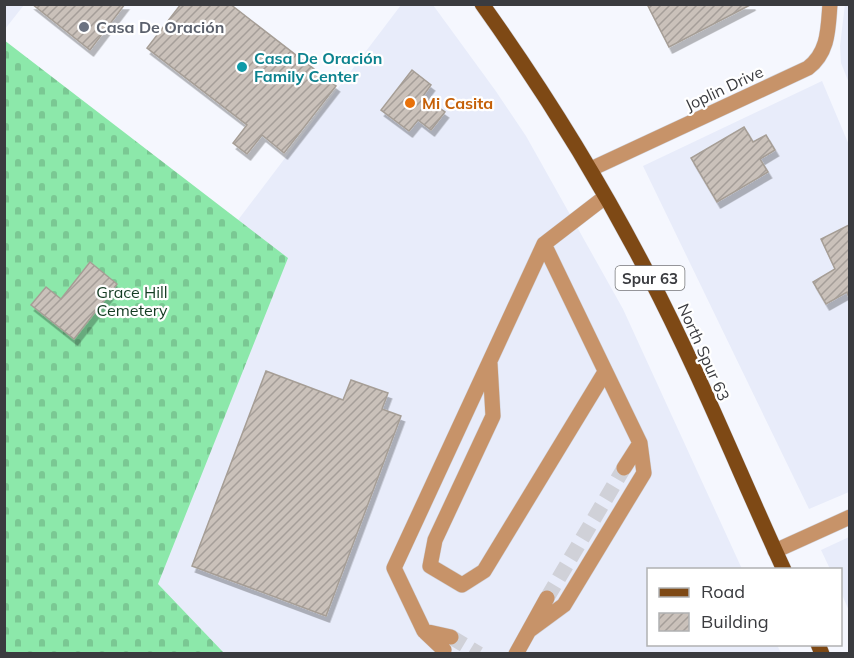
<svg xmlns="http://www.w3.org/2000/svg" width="854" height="658" viewBox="0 0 854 658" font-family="Mulish,sans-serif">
	<defs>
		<pattern id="cemetery-stones" width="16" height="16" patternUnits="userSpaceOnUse" patternTransform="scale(1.5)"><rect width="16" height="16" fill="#8ce8aa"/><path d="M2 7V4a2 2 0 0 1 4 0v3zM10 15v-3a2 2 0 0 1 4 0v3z" fill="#7ac893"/></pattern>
		<pattern id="building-hatch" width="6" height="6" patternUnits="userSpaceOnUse" patternTransform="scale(1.5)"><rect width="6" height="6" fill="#cac1ba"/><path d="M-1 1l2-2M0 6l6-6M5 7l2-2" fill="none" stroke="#a59e99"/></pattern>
		<filter id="shadow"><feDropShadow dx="3.5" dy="6" stdDeviation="0" flood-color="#0004"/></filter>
	</defs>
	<rect width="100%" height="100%" fill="#f5f7fe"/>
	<path fill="#e8ecfa" d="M5,4L24,5L5,29L4,5Z
		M845,4L849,5V83L841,63L840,46Z
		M401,5H433L495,90L526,136L623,309L742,569L648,570V644L777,645L781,653H224L157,584L287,258L238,220Z
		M822,81L849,145V492L809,509L643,166Z
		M849,537V611L841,592L840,570L830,569L821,550Z"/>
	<path fill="url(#cemetery-stones)" d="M4,40L288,258L158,584L224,653H5Z"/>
	<path fill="url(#building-hatch)" stroke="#a69e96" stroke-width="1.5" filter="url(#shadow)" d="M32,4H125L90,50Z
		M181,4H230L336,86L284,153L262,135L247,154L233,143L247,125L147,48Z
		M647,4H752L669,47Z
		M412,70L431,85L423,96L445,112L431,130L418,120L409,131L381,110Z
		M744,127L753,142L766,135L775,150L760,159L768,172L717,202L691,158Z
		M849,225V298L847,292L826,304L813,282L835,269L821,239Z
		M90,262L117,284L74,339L31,305L46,287L61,299Z
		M266,371L343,400L351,380L388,393L382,409L401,416L326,616L192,566Z"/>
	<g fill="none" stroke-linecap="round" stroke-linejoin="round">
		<path stroke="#d0d1d8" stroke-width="15" stroke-dasharray="15 8" stroke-linecap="butt" d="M547,598L624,468
			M451,637L479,654"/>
		<g stroke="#d0d1d8" stroke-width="16">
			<path id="minor" d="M591,169L808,68C829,52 828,28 830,4
				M490,364L493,416L435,540L430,566L462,585L484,571L605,372
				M624,468L640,443
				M775,551L850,517
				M530,630L564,605L644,473L640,443L544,244
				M424,631L444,650
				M451,637L424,631L394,568L544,244L605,197
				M516,654L547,598"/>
		</g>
		<g stroke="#d0d1d8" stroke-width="16">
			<path id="major" d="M482,4C544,91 600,181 649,276C698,370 739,472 784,570
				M818,644L822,654"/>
		</g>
		<use href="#minor" stroke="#c79369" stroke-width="15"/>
		<use href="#major" stroke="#7e4915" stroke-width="15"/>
	</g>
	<circle fill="#6b7280" stroke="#fff" stroke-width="2" cx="84" cy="27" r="6"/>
	<circle fill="#0f9aa8" stroke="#fff" stroke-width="2" cx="242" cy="67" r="6"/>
	<circle fill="#e8710a" stroke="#fff" stroke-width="2" cx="410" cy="103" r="6"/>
	<g text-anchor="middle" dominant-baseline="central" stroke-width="4.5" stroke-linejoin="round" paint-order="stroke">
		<rect fill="#fff" stroke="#757679" stroke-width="1.5" x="615.5" y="266" width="69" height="24" rx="4.5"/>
		<g font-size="15" font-weight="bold" fill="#3a3b3f">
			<text x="650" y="278">Spur 63</text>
		</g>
		<g font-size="16" font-weight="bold" fill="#5b616d" stroke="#fff" text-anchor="start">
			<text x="96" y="27">Casa De Oración</text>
		</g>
		<g font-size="16" font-weight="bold" fill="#0d838f" stroke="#fff" text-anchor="start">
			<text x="254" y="58">Casa De Oración<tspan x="254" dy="18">Family Center</tspan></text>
		</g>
		<g font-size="16" fill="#3a3b3f" stroke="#fff">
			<text transform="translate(724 88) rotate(-25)">Joplin Drive</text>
			<text transform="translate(704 352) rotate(66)">North Spur 63</text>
		</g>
		<g font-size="16" font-weight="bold" fill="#c56008" stroke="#fff" text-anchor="start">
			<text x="422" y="103">Mi Casita</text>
		</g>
		<g font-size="16" fill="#143c23" stroke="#fff">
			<text x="132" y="292">Grace Hill<tspan x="132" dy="18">Cemetery</tspan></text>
		</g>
	</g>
	<rect width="854" height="658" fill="none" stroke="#3a3b3f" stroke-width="12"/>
	<rect x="647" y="568" width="195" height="78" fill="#ffffff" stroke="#b0b1b2" stroke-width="1.5"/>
	<rect x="659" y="588" width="30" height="9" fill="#7e4915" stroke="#b0b1b2" stroke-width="1.5"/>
	<text x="701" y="598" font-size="18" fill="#3a3b3f">Road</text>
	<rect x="659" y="613" width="30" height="18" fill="url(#building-hatch)" stroke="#b0b1b2" stroke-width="1.5"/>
	<text x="701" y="628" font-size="18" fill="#3a3b3f">Building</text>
</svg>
